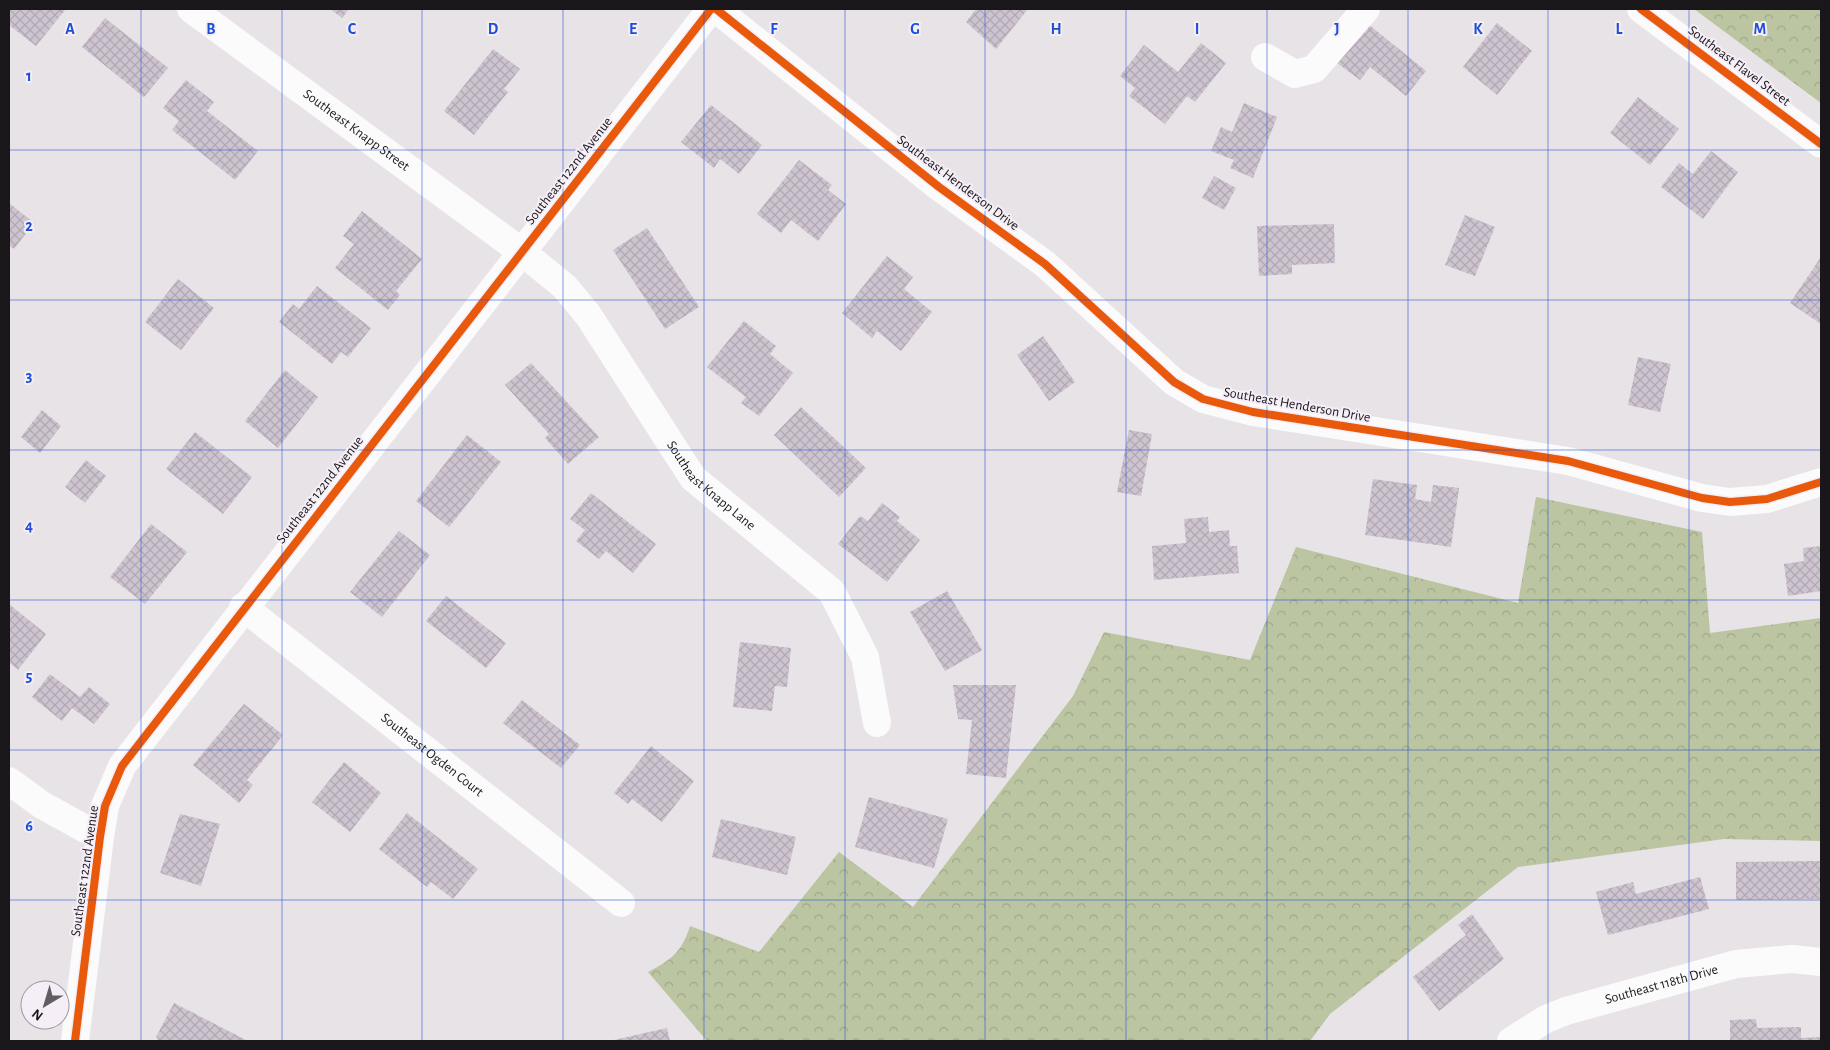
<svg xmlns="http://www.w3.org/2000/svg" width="1830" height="1050" viewBox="0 0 1830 1050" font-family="'Alegreya Sans',sans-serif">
	<defs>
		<pattern id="forest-crowns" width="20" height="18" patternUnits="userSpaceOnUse" patternTransform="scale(1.25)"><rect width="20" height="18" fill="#bbc5a1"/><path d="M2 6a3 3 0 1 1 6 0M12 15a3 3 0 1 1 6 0" fill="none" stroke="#a0a88a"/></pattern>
		<pattern id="building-cross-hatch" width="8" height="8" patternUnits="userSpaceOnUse" patternTransform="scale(1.25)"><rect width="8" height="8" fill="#cec4d0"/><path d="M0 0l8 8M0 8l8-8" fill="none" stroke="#b0a8b2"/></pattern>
	</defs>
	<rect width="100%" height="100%" fill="#e7e3e7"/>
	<path fill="url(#forest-crowns)" d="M1694,9H1821V103Z
		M1536,497L1702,532L1710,633L1821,618V841L1724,839L1518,867L1330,1014L1310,1041H707L648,972C671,960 682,952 690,926L759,952L839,852L913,907L1073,696L1104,632L1250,660L1296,547L1518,603Z"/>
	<path fill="url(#building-cross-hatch)" d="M9,9H66L36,46L9,25Z
		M330,9H349L342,18Z
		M976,9H1028L996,49L966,22Z
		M105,18L168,68L144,97L82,47Z
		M1497,23L1532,51L1497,95L1463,67Z
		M1368,24L1426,71L1406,96L1370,67L1360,80L1337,63Z
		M1201,43L1226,63L1195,102L1187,96L1165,124L1129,96L1135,88L1120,76L1144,45L1178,72Z
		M493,49L520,69L504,89L508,92L474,135L444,111Z
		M186,80L214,102L207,111L258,151L235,180L172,130L179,121L163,108Z
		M1638,97L1679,129L1650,165L1610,133Z
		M1244,103L1277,117L1253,178L1230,168L1234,160L1211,151L1221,127L1232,132Z
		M711,105L762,145L739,174L720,159L714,168L681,142Z
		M1711,151L1738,172L1703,219L1661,187L1679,163L1693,174Z
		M799,160L832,185L828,190L846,204L818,241L791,220L781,233L757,214Z
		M1214,176L1236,188L1224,210L1202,198Z
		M9,203L34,223L14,249L9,245Z
		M362,211L422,259L396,291L400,295L388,310L335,268L354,244L343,236Z
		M1465,215L1495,227L1475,276L1445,265Z
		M1334,224L1335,263L1292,265V274L1259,276L1257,226Z
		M647,228L699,307L665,329L613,250Z
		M887,256L913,277L904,289L932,312L901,351L877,331L872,338L842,313Z
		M1821,257V324L1790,303Z
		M178,279L214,308L181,350L145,322Z
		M317,286L371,328L348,357L341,352L332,364L279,322L293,304L299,309Z
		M744,321L776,346L770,354L793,373L759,416L741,403L746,397L707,367Z
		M1043,336L1075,382L1049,401L1017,355Z
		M1638,357L1671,364L1660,412L1628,405Z
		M531,363L599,437L568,464L545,438L549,434L505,385Z
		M285,370L318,397L278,448L245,421Z
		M801,407L866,468L839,497L774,435Z
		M42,410L61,426L40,453L21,437Z
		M1129,430L1152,434L1141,496L1117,492Z
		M195,432L252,477L223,514L166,469Z
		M467,435L501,462L449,527L416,501Z
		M86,460L106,476L85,503L65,487Z
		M1373,479L1417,485L1415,499L1431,502L1433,485L1459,488L1451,547L1365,535Z
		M591,493L656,544L633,573L606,551L599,559L576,541L585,530L570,519Z
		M882,503L900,517L897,521L920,540L887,582L838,544L860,516L868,521Z
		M1208,517L1209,532L1229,530L1230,546H1237L1239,573L1154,580L1152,546L1186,543L1184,519Z
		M151,524L187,552L145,604L110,577Z
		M399,531L430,555L382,617L350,592Z
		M1821,546V591L1788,596L1784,564L1804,561L1803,548Z
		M947,591L982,650L945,671L910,612Z
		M446,596L506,643L486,668L426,621Z
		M9,604L46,634L18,670L9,662Z
		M740,642L791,648L787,687L775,686L772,711L733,707Z
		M50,674L80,697L89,687L110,704L94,724L72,708L62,721L32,697Z
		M953,685H1016L1006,778L966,774L972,720L958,719Z
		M522,700L580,745L561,768L503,723Z
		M244,704L283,735L247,780L253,785L239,803L193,765Z
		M651,746L694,781L662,822L632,799L628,804L614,793Z
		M344,762L381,793L350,832L312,802Z
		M869,797L948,819L934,868L855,847Z
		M407,813L478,869L453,899L431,882L427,887L379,849Z
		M180,814L220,824L201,886L160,873Z
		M721,819L796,837L787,875L712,857Z
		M1820,861V899L1736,900V862Z
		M1700,877L1709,909L1608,935L1596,892L1633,882L1636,894Z
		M1472,914L1504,959L1439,1011L1413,977L1466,935L1458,925Z
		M174,1003L248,1041H157L158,1039L156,1037Z
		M1756,1019L1757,1028L1801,1027V1038L1821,1037V1041H1730V1020Z
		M667,1028L670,1041H614V1040Z"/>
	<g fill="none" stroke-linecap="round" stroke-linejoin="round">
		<g stroke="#fbfbfb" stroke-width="28">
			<path id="s1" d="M191,9L522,252L565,287L588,315L693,478L832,592L865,657L877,723"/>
			<path d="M716,9L939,187L1045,264L1174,382L1203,399L1253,412L1568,461L1702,498L1730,502L1767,499L1821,482"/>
			<path d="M1641,9L1821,144"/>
			<path d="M1265,57L1295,74L1314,69L1366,9"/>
			<path id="s2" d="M243,607L621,903"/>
			<path d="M9,781L42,805L100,837"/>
			<path d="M75,1041L100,837L105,806L122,766L711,9"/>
			<path id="s3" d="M1511,1041L1546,1019L1566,1011L1736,964L1792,959L1821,962"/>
		</g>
		<g stroke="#f5eef7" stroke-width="11">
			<path id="cycleway" d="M716,9L939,187L1045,264L1174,382L1203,399L1253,412L1568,461L1702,498L1730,502L1767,499L1821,482
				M1641,9L1821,144
				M75,1041L100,837L105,806L122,766L711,9"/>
		</g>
		<use href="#cycleway" stroke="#e8590c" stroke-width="8"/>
	</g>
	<path fill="none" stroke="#1d4ed8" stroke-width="1" stroke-opacity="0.55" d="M141,9V1041M282,9V1041M422,9V1041M563,9V1041M704,9V1041M845,9V1041M985,9V1041M1126,9V1041M1267,9V1041M1408,9V1041M1548,9V1041M1689,9V1041M9,150H1821M9,300H1821M9,450H1821M9,600H1821M9,750H1821M9,900H1821"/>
	<g text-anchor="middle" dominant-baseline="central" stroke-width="4" stroke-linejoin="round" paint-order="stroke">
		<g font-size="14" fill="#19171a" stroke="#f5eef7">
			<text transform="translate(1739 66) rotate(37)">Southeast Flavel Street</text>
			<text stroke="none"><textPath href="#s1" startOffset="205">Southeast Knapp Street</textPath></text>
			<text transform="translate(569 171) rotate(-52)">Southeast 122nd Avenue</text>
			<text transform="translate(958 183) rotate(37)">Southeast Henderson Drive</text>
			<text transform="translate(1297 405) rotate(10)">Southeast Henderson Drive</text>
			<text stroke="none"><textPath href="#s1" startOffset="714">Southeast Knapp Lane</textPath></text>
			<text transform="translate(320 490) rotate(-52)">Southeast 122nd Avenue</text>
			<text stroke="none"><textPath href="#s2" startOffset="240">Southeast Ogden Court</textPath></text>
			<text transform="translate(85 871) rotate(-82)">Southeast 122nd Avenue</text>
			<text stroke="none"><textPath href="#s3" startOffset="162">Southeast 118th Drive</textPath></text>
		</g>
	</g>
	<g font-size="16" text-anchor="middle" font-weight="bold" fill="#1d4ed8" stroke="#f5eef7" stroke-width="4" stroke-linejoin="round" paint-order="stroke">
		<text x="70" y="34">A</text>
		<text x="211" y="34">B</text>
		<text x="352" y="34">C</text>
		<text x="493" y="34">D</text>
		<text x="633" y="34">E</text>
		<text x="774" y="34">F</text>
		<text x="915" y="34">G</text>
		<text x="1056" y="34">H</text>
		<text x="1197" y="34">I</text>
		<text x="1337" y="34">J</text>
		<text x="1478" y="34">K</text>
		<text x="1619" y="34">L</text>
		<text x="1760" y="34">M</text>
		<text x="29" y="81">1</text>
		<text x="29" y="231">2</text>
		<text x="29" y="381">3</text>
		<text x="29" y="531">4</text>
		<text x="29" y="681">5</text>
		<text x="29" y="831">6</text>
	</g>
	<rect width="1830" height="1050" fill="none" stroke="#19171a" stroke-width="20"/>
	<g transform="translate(45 1005) rotate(218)"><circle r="24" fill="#f5eef7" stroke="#9d989f"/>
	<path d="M0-4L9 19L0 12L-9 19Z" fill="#615e62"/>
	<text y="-8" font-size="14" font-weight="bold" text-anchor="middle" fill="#19171a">N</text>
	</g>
</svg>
